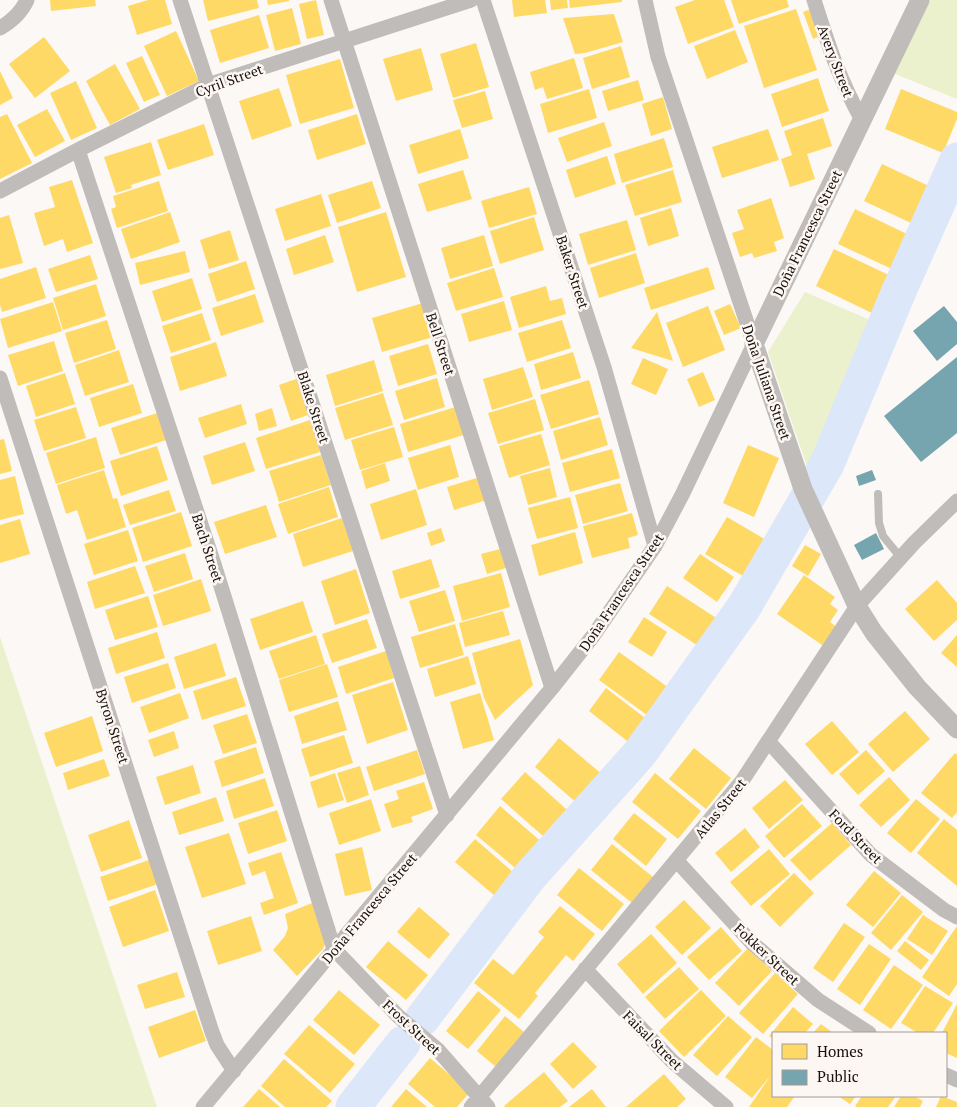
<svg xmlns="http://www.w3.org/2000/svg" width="957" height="1107" viewBox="0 0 957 1107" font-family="'PT Serif',serif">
	<rect width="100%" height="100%" fill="#fbf8f6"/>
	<path fill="#eaf1cc" d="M928,0H957V99L893,73Z
		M805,292L875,322L811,478L768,352Z
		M0,637L157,1107H0Z"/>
	<path fill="#ffd966" d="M50,0H95L96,6L51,11Z
		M148,0H165L172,24L137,35L128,6Z
		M203,0H257L259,8L208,21Z
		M267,0H289V1L268,5Z
		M316,0L324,35L307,39L299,4Z
		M512,0H545L547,13L514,17Z
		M550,0H567L568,8L551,10Z
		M569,0H622V2L570,8Z
		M695,0H724L734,27L688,44L675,7Z
		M731,0H787L789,7L739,24Z
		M292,8L301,44L275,51L266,15Z
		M813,8L822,35L813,39L803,12Z
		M796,9L817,70L764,88L744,26Z
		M614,14L623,42L585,53L575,54L563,18Z
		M259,15L269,48L220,63L210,30Z
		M735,30L748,62L707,79L694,46Z
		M176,31L199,81L167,96L144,46Z
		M44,37L70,71L35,98L9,64Z
		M476,43L489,87L453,98L440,54Z
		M621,46L630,77L592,89L583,58Z
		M421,48L433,90L396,101L383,59Z
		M142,56L160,95L144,102L126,63Z
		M574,58L583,88L547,99L543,87L535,90L530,72Z
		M340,59L354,108L300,124L286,75Z
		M115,64L140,109L110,125L86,81Z
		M0,71L13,98L0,105Z
		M818,78L829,111L782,127L771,94Z
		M638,80L644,100L608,111L602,91Z
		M76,81L97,128L71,140L50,93Z
		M279,88L292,126L252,140L239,101Z
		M589,89L597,118L548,133L540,104Z
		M901,89L957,112V119L943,153L885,129Z
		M485,91L493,119L462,128L453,100Z
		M663,97L672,129L651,136L642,104Z
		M47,109L65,141L35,157L17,125Z
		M7,114L32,163L0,179V117Z
		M357,114L366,144L317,160L308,130Z
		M823,118L832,146L807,154L815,179L790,187L781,159L792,155L784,131Z
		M604,122L612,146L567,162L558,138Z
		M204,124L214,155L168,170L157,140Z
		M460,129L469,158L418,174L409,145Z
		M768,129L779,160L722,178L712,147Z
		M664,138L673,167L622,183L614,154Z
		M151,142L161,175L131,185L132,188L116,193L104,157Z
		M607,156L616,184L575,198L566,170Z
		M882,164L929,186L911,223L864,201Z
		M463,170L472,199L427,212L418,184Z
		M673,170L682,202L635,216L625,185Z
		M72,180L93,243L67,252L63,239L44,246L34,213L55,207L49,187Z
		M159,181L168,211L117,228L111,209L116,207L113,196Z
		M372,181L381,208L337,223L328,195Z
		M529,187L537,214L489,228L481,201Z
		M321,194L331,226L285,241L275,209Z
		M771,198L784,238L774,242L777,251L754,258L752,253L740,257L732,233L744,229L737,210Z
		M671,208L679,236L648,246L640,218Z
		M855,209L909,235L892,269L838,244Z
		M170,212L180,242L131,259L121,229Z
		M386,212L406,277L357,292L338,227Z
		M9,215L23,263L0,269V218Z
		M534,217L544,250L500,264L490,231Z
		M627,220L636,250L588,265L579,234Z
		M230,230L239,260L209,269L200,240Z
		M325,235L334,262L294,275L286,249Z
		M484,235L493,266L450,279L441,248Z
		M834,249L893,277L876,315L816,286Z
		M185,251L190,272L140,285L135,263Z
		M636,253L645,283L599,298L590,268Z
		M90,255L98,279L56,292L48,269Z
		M246,261L255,289L217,302L208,274Z
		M36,267L46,298L2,312L0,305V279Z
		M708,267L715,289L651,310L644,288Z
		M494,268L503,297L456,311L447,283Z
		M192,278L202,309L162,322L152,291Z
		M96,284L106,316L63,330L53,298Z
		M546,286L550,301L562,298L566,314L519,328L510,297Z
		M255,294L264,322L221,336L212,308Z
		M504,301L512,330L469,342L461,314Z
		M53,302L62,331L8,348L0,319Z
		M423,303L433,337L382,352L372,318Z
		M730,304L741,328L724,335L714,311Z
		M708,306L725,350L683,367L666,323Z
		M657,312L673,361L631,348Z
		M202,313L211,340L171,353L162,326Z
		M107,320L116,349L74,363L65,333Z
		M562,320L571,348L527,362L518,333Z
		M54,341L63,371L18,386L8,355Z
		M216,342L227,376L180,391L170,357Z
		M428,344L437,374L398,386L389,356Z
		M119,350L129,382L85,396L75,365Z
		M573,352L581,378L541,390L534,364Z
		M643,358L668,369L656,395L631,384Z
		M374,360L383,391L335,406L326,375Z
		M523,367L533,397L492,410L483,379Z
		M703,372L715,400L699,407L687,379Z
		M65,373L75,404L36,417L26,386Z
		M299,378L311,414L291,421L279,385Z
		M437,378L445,407L404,420L395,391Z
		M589,380L599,414L551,429L540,395Z
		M133,384L142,413L99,427L90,398Z
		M383,393L393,425L345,440L335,408Z
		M535,399L544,430L498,444L488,413Z
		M241,404L247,424L205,438L198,418Z
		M459,406L467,434L408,452L400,424Z
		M76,407L86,438L44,451L34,420Z
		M272,408L277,426L259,431L255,414Z
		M157,413L166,440L120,455L111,428Z
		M600,417L608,445L561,460L553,431Z
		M310,420L320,452L266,469L256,438Z
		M394,427L403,457L360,470L351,440Z
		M541,434L550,465L509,478L499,446Z
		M96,437L105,468L56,484L46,453Z
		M4,439L12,471L0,474V440Z
		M245,442L255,471L212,485L203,456Z
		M450,445L459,477L418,490L408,458Z
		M748,445L779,458L754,517L723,503Z
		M157,446L168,480L121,496L110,461Z
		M612,449L620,478L570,492L562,463Z
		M321,455L331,485L279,502L269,471Z
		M385,463L390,481L366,489L361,471Z
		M550,468L557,497L528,505L520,476Z
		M104,470L113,499L117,498L126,527L87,540L77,510L66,514L57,485Z
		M15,476L24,514L0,520V480Z
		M480,477L487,500L454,510L447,487Z
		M620,483L628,511L583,524L575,495Z
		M329,487L338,517L288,534L278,504Z
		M416,489L427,525L381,540L370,504Z
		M169,490L176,511L130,525L123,505Z
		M570,497L578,528L537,539L528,508Z
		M266,505L277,537L225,554L214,522Z
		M181,512L192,546L143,562L132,528Z
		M632,513L638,535L628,538L630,548L592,558L583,526Z
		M727,517L771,543L750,580L705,554Z
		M342,518L353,551L303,567L293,534Z
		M20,519L30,554L0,563V525Z
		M441,528L445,541L431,546L427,533Z
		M128,530L138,561L94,575L84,544Z
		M575,532L583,563L539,576L531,545Z
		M805,545L821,554L808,576L792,566Z
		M504,548L509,567L487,574L481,554Z
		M185,553L193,579L154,592L145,566Z
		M700,554L734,577L717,602L683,578Z
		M431,559L440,587L400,599L392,571Z
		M135,566L145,593L95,609L87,582Z
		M356,569L370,613L335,625L321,581Z
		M501,573L510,607L462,621L453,586Z
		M804,575L835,597L830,604L838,610L830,622L838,628L825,647L777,614Z
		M201,579L211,611L163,626L153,595Z
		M937,580L957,603V620L934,641L905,609Z
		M667,586L721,621L703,649L649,614Z
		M445,590L455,621L419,632L409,601Z
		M148,596L158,627L115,640L105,610Z
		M303,601L313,632L260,650L250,619Z
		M503,611L510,635L465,647L459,623Z
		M644,617L667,632L652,657L628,642Z
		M367,619L377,648L332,663L322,634Z
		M455,624L464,655L420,668L411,637Z
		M157,632L165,658L116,674L108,648Z
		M316,635L325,664L279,679L269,651Z
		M957,635V667L941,653Z
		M520,639L533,685L495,720L484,698L472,653Z
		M216,643L226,676L184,689L174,657Z
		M386,651L394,678L346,694L338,667Z
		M619,652L676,693L655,721L599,680Z
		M468,656L476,684L435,697L427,669Z
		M168,663L176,688L132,703L124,677Z
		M327,664L338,697L289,712L279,680Z
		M236,677L246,706L202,720L193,691Z
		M393,682L408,730L367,744L352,695Z
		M606,688L649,721L631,744L589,711Z
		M180,693L189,718L149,733L140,707Z
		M480,693L494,740L463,749L450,702Z
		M338,701L347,730L302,744L294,716Z
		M905,711L930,739L893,772L868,744Z
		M247,714L257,743L223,754L213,725Z
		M92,716L103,751L56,767L44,733Z
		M832,721L859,752L832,775L805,744Z
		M174,731L179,748L154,757L148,740Z
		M344,735L353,763L310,777L301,749Z
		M559,738L610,781L585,810L535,767Z
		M256,747L264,773L222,787L214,761Z
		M694,748L731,778L706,809L669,779Z
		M417,750L425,774L374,791L366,767Z
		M866,750L885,771L858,795L839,774Z
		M955,753L957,755V812L952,818L921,793Z
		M104,759L110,776L68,790L63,773Z
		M193,765L201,793L165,805L156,777Z
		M360,766L369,795L347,803L337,773Z
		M525,772L575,817L551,843L501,799Z
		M335,773L344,800L318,808L310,782Z
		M655,773L701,811L678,839L632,802Z
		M889,777L910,800L881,827L859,805Z
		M265,778L274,806L234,819L226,791Z
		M785,780L803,800L769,829L752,808Z
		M424,782L433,809L411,817L413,822L392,828L384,804L399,799L396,791Z
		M216,797L224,821L179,835L172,812Z
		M371,799L381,831L339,845L329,813Z
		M916,799L940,819L911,853L887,833Z
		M802,804L822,826L784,858L765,836Z
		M500,806L544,844L520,872L476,835Z
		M277,810L287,841L248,854L238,823Z
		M634,813L667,839L646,866L613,839Z
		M944,819L957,830V886L917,853Z
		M129,820L142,858L101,872L88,835Z
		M832,823L851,845L810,881L790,860Z
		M745,828L760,847L731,872L715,853Z
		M229,833L246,884L202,898L185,847Z
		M475,839L514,873L495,896L455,862Z
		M612,844L653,877L632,903L591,870Z
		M362,847L372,890L345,896L335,854Z
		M769,849L790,874L751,906L730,882Z
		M281,852L298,903L264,915L260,903L274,898L265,871L252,876L248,863Z
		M149,860L158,884L108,901L100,877Z
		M579,868L624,904L602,931L557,895Z
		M874,871L901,893L873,927L846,905Z
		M794,873L814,893L780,927L760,906Z
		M155,890L169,931L123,947L109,907Z
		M902,895L923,912L891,950L871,933Z
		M684,900L711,928L682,955L655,927Z
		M317,901L328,937L323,949L297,976L273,950L285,936L288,928L285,914Z
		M560,906L595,934L573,961L566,955L535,993L538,996L519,1019L474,983L493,959L513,975L544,937L538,932Z
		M419,907L450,934L429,959L397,932Z
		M923,915L948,931L932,955L907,939Z
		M251,916L262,951L218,965L207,931Z
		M844,923L865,937L833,982L813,968Z
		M957,926V984L949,996L922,977Z
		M721,927L742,951L709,980L687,957Z
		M651,934L677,963L643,994L617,964Z
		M388,941L428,975L406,1000L366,967Z
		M905,941L929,960L921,970L897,951Z
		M869,944L891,959L860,1005L837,989Z
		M748,948L772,971L739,1006L715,983Z
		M894,965L923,985L891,1029L863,1010Z
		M679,967L699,989L665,1019L645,997Z
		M177,972L185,997L145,1009L137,985Z
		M775,973L798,994L763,1034L739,1013Z
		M925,986L953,1003L933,1033H918L901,1023Z
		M339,990L380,1025L354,1055L313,1020Z
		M701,990L726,1016L684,1057L659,1031Z
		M478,991L501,1010L468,1049L446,1031Z
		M957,1004V1058L946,1053V1033H942Z
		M793,1007L813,1024L805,1033H773V1039L769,1036Z
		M195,1010L206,1041L159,1058L148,1027Z
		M505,1016L524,1032L496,1067L477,1051Z
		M728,1016L752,1037L717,1076L693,1055Z
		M821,1024L833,1033H813Z
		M309,1025L355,1064L330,1093L284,1054Z
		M756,1037L773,1050V1096H795L787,1107H749L771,1075L752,1098L725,1077Z
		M573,1042L597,1067L573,1089L550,1064Z
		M430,1058L470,1092L457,1107H435L408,1084Z
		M284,1059L332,1101L326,1107H285L261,1086Z
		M544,1072L568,1101L560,1107H505L504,1106Z
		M664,1074L686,1099L677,1107H626Z
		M259,1089L280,1107H243Z
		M406,1089L427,1107H391Z
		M592,1089L606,1107H569Z
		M838,1096H856L850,1104Z
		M862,1096H896L888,1107H857L855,1106Z
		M901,1096H914L923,1101L920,1107H894Z
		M941,1096L957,1102V1107H936Z"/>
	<path fill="#76a5af" d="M944,306L957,322V344L937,361L913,331Z
		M957,357V433L921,462L884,416Z
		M872,470L876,480L859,486L856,476Z
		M876,533L884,549L862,560L854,545Z"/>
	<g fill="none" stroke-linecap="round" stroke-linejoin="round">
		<path stroke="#dce7f9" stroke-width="35" d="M422,1019L530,876L640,753L744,607L827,464L899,291L957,160
			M353,1107L403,1043"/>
		<path stroke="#c0bcba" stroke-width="8" d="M878,494L879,523L883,536L901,558"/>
		<path stroke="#c0bcba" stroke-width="15" d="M180,0L447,815
			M331,0L552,688
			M483,0L604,367L655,546
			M814,0C828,44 839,79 862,120
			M0,28C12,21 21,13 27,0
			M78,150L214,564L334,949L398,1016L438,1050L488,1107
			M0,191L78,150L208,85L471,0
			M0,378L212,1032L217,1045L234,1071
			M768,741L871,855L944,910L957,917
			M677,861L751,942L818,1000L869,1033
			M585,969L672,1061L726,1107
			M946,1075L957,1080
			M203,1107L552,688L593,636L655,546L682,495L754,344L658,57L645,0
			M471,1107L742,781L857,606L914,543L957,501"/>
		<path stroke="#c0bcba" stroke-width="19" d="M920,0L754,344L803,489L857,606L874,633L917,687L957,729"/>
	</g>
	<g text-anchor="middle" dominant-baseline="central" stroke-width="5" stroke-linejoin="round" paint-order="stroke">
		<g font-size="14" fill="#19110b" stroke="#fdf7f4">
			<text transform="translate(836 61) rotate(69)">Avery Street</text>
			<text transform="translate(229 80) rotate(-20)">Cyril Street</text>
			<text transform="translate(807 233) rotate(-64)">Doña Francesca Street</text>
			<text transform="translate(573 272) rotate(72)">Baker Street</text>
			<text transform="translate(441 344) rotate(72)">Bell Street</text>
			<text transform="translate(767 382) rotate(71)">Doña Juliana Street</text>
			<text transform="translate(314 407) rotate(72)">Blake Street</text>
			<text transform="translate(208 548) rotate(72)">Bach Street</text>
			<text transform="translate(621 592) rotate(-56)">Doña Francesca Street</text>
			<text transform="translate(113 726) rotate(72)">Byron Street</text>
			<text transform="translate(720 808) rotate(-51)">Atlas Street</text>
			<text transform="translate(856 836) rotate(46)">Ford Street</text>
			<text transform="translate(369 908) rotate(-50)">Doña Francesca Street</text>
			<text transform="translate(767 954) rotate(43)">Fokker Street</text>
			<text transform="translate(412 1027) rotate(43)">Frost Street</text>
			<text transform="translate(653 1040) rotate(45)">Faisal Street</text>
		</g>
	</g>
	<rect x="772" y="1032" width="175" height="65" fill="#fdf7f4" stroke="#a29b97"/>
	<rect x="782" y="1044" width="25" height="15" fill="#ffd966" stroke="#a29b97"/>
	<text x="817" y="1057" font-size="15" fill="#19110b">Homes</text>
	<rect x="782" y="1070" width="25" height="15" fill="#76a5af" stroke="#a29b97"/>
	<text x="817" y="1082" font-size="15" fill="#19110b">Public</text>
</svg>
